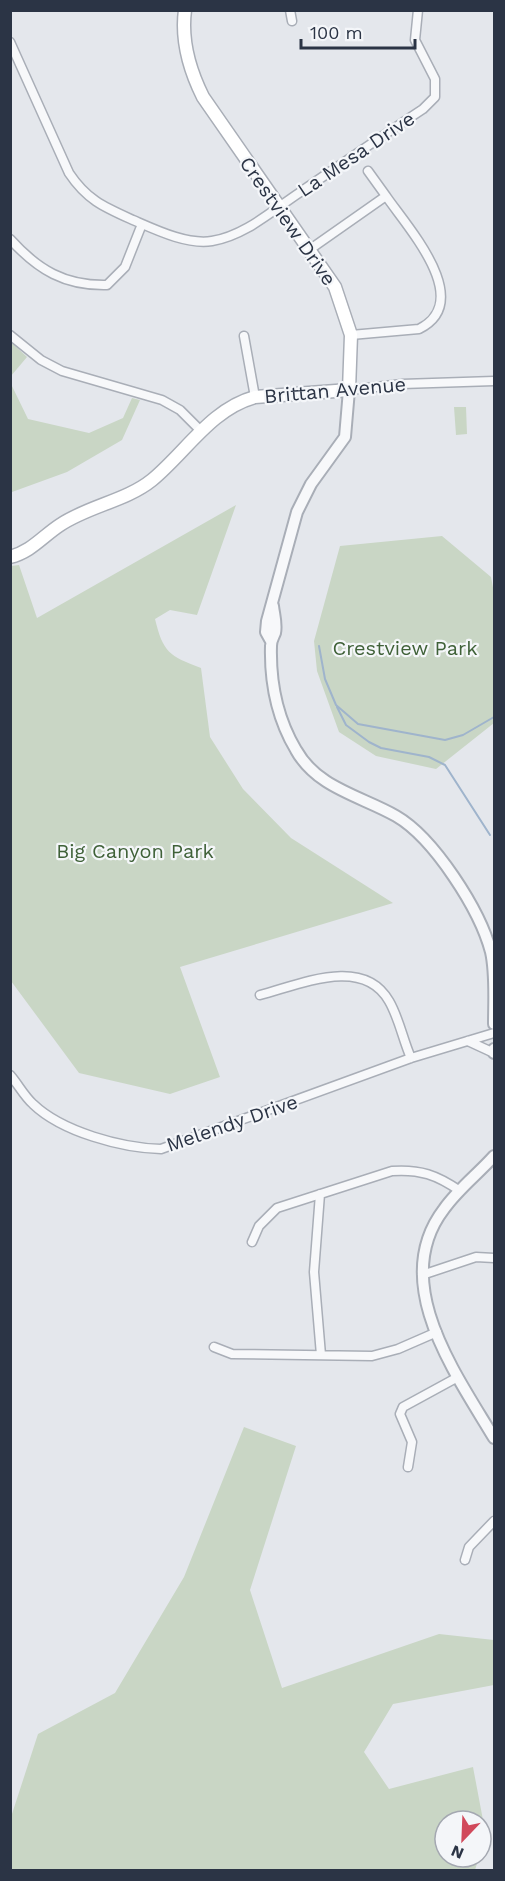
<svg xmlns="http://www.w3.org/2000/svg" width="505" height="1881" viewBox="0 0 505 1881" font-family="'Work Sans',sans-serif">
	<rect width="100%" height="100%" fill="#e4e7ec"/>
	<path fill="#c9d6c5" d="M11,342L27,357L11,376H10Z
		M11,384L28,419L89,433L123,418L132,398L140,400L122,440L67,472L12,492L11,497Z
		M454,407H466L467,434L456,435Z
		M236,505L197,615L170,610L155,619C163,652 169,656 201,668L210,737L243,789L291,838L393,903L180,967L220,1077L170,1094L79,1073L11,981V566L19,565L37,618Z
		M442,536L491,577L494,593V723L436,769L376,756L339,732L317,671L314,641L340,546Z
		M244,1427L296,1446L250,1590L282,1688L439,1634L494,1640V1685L393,1704L364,1752L389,1789L473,1767L486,1836L481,1852V1821H445V1857H479L475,1870H11V1817L38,1734L115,1693L184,1577Z"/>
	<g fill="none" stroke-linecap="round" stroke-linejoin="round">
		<path stroke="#9fb4cc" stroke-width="2" d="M319,646L325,679L336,705L358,724L445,740L463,735L494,717
			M337,707L346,725L369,742L381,748L429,757L445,765L490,835"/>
		<g stroke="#a9aeb7" stroke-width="11">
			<path id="minor" d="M290,10L292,21
				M10,42L69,173C87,200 104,207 133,220C156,230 187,245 212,241C244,236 272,211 299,193C340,165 382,136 423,109L435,97V79L415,40L418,10
				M368,171L386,196
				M10,239C38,270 65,286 107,285L125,267L142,224
				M309,250L386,196C408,228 475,301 419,329L351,335
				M10,335L41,360L62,371L162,400L180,410L201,431
				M244,336L255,397
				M349,390L402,384L494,381
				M260,995C299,985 363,955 389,1001C399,1018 403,1040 411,1058
				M468,1041L494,1053
				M10,1075C18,1084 24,1096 33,1104C62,1132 122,1148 161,1149L411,1058L494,1033
				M320,1194L314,1272L321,1355
				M252,1242L259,1226L277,1208L392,1171C420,1169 437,1175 460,1191
				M422,1275L476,1257L494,1258
				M214,1347L232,1354L372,1356L398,1349L437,1332
				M408,1467L412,1442L400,1414L403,1407L458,1377
				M465,1560L469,1547L494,1521"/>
		</g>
		<g stroke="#a9aeb7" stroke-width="14">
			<path id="tertiary" d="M273,606C274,615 277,624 275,633C273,638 271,640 271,646C270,683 277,718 296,750C317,788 361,796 396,816C434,838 480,910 491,952C496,974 494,1001 494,1024
				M271,641L266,632L267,621L297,512L311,484L345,437L349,390
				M494,1049V1053
				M494,1156C478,1174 458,1189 444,1209C388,1282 456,1374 494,1438"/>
		</g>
		<g stroke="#a9aeb7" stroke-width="15">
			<path id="secondary" d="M10,557C31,552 43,536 60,525C88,506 126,501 152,480C186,452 211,409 255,397L349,390L351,335L335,287L203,97C190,71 181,40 185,10"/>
		</g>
		<use href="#minor" stroke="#f7f8fa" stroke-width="8"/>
		<use href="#tertiary" stroke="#f7f8fa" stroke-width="10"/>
		<use href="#secondary" stroke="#fff" stroke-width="12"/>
	</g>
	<g text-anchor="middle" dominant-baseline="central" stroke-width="4.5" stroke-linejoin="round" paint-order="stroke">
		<g font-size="20" fill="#2b3445" stroke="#f4f6f9">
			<text transform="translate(356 154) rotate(-34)">La Mesa Drive</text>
			<text transform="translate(288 221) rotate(55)">Crestview Drive</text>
			<text transform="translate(335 390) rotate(-5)">Brittan Avenue</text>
			<text transform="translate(232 1123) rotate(-19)">Melendy Drive</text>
		</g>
		<g font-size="20" fill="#3f6138" stroke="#f4f6f9">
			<text x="405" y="648">Crestview Park</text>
			<text x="135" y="851">Big Canyon Park</text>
		</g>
	</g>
	<rect width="505" height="1881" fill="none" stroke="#2b3445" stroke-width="24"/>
	<g transform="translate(463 1839) rotate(203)"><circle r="28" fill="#f4f6f9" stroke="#a4a8b1" stroke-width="1.5"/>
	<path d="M0-4.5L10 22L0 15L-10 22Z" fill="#d1495b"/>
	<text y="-9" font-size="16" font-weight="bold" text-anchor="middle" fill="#2b3445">N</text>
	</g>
	<path d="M301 39v9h114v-9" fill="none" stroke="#2b3445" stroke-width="3"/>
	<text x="310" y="39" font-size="18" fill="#2b3445" stroke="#f4f6f9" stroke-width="4.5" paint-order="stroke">100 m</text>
</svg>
